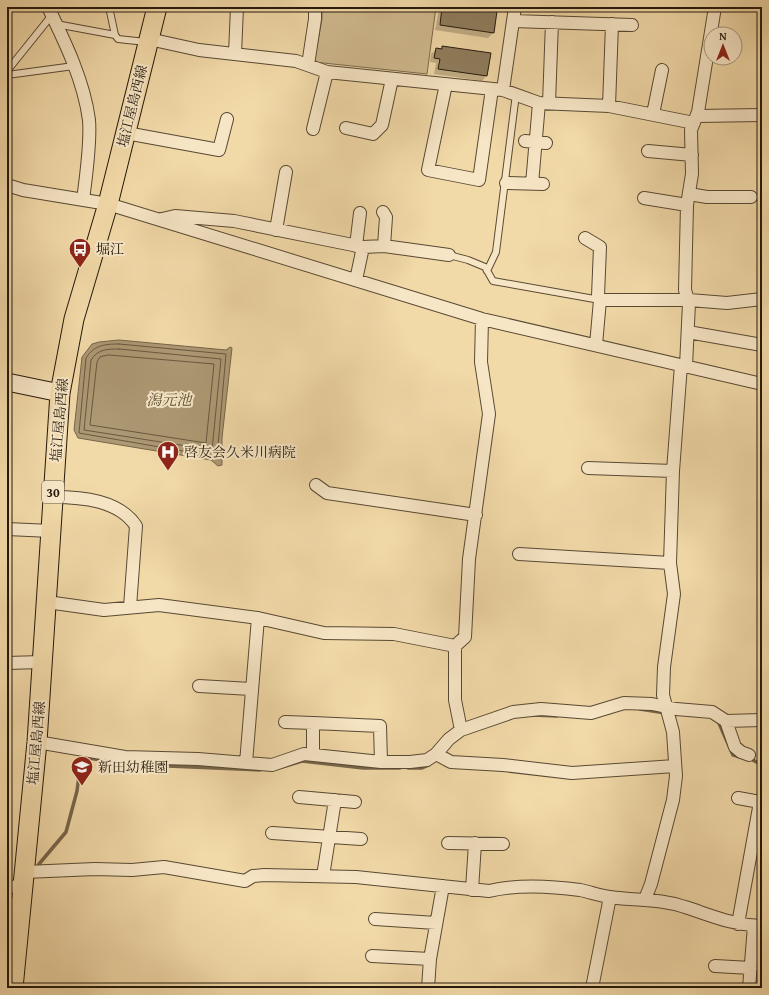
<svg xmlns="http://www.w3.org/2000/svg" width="769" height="995" viewBox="0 0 769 995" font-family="'Gentium Book Plus','Noto Serif JP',serif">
	<rect width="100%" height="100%" fill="#f2d9a8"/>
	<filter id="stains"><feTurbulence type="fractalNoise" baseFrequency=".005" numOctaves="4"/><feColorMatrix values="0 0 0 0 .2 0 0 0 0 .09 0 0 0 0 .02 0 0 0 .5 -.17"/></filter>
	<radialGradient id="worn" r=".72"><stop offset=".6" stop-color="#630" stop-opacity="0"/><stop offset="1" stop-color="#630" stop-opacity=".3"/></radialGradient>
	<path fill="#cfb88d" stroke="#7a684c" d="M322,7H436L427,74L314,62L322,19Z"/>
	<path fill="#ac9873" stroke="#76654a" d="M119,340L226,350L230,347L232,348L222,438V465L218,466L211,460L78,438L74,430L82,357L92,344L99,342Z"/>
	<path fill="#0003" d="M441,7H464L493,33L488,38L435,30L439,9Z
		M442,47L486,76L482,81L434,74L436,63L430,62L431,54L436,49L440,50Z"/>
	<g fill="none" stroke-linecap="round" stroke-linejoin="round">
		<path stroke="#685840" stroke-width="1" d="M119,344L226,354L217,457L79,433L86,358C94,345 105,344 119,344Z
			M119,349L221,359L212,450L84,430L91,360C98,349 107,349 119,349Z
			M109,355L214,364L206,443L90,425L97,362L100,357Z"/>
		<path stroke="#76654a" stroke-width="3.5" d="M640,709L665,713
			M533,715L557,716
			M718,721L733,755L741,757
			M749,758L762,765
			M408,768H422L429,765
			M272,770L302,761L363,768H400
			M39,864L66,832L77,791L81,760L84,757L121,764L260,770"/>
	</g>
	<path fill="#8f7d5d" stroke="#24190c" d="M442,7H471L497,11L494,33L440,25Z
		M442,46L491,53L487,76L438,69L440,59L434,58L436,48L442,49Z"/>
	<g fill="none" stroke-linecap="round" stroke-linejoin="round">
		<g stroke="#584933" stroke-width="8">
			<path id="lane" d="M109,7L115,35L118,39L146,42
				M56,24L115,35
				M7,71L52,15
				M7,75L74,66
				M449,255L468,260L485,267L493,281L600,300
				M487,271L496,252L516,94"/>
		</g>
		<g stroke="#584933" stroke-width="14">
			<path id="street" d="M48,7C65,42 84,81 89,120C91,143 86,176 83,200
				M513,21L632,25
				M149,39L199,50L296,61L327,72L503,90L539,103L609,106L694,123
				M235,54L237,7
				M308,65L315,19V7
				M446,84L428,170L479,180L492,89
				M503,90L515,7
				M549,103L552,22
				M609,106L612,24
				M653,114L662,70
				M697,116L762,115
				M346,128L373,134L382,125L392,79
				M313,129L327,72
				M126,133L219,150L227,119
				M525,141L546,143
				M648,151L692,155
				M506,183L543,184
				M532,184L539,103
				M7,185L23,190L108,204L482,319L762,384
				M689,194L707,197H751
				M644,198L687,205
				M383,212L386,217L384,246
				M162,219L175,216L234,221L363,247L384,246L449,255
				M276,230L286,172
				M585,238L600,247L598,296L600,300
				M356,246L360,213
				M356,280L363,247
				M688,332L762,345
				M596,345L600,300H689L727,303L762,299
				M686,366L689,303L685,290L687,205L692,174L691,130L698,112L715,7
				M588,468L673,471
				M316,485L327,493L476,515
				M53,497C82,497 119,500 136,526L130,607
				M7,529L51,531
				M519,554L670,563
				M47,602L104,610L159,605L258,618L324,633L394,634L455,646L465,637L469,559L489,414L481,362L482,319
				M455,646V700L461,730
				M7,663L42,662
				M199,686L251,689
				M726,721L762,720
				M285,722L313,723V755
				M313,723L380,726L381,762
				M37,742L125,757L198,759L272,765L304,754L381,762H410L427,760L436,754L449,739L461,730L513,712L541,709L591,713L624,703L652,704L676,709L712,712L726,721L735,747L741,752L749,755
				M436,754L451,762L503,765L572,773L675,766
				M246,763L258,618
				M299,797L355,802
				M738,798L760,802L738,924
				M272,833L361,839
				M448,843L503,844
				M25,872L95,869L132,870L164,867L245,881L253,876L264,875L356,877L489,891C518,884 551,886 580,890C590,892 600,896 610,897C636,901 659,898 685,907C713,916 732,925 762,926
				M323,876L335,800
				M7,887L23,886
				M472,890L475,843
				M645,899L651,884L673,800L676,776L673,732L663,695L664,667L674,594L670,563L673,471L681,365
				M375,919L436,923
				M372,956L430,959
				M715,966L751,968
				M428,988L430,959L443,886
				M592,988L610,897
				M749,988L754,926"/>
		</g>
		<g stroke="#24190c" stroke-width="19">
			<path id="secondary" d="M7,382L60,393"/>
		</g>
		<g stroke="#24190c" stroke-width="21">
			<path id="primary" d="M13,988L37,742L60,393L74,319L108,204L157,7"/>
		</g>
		<use href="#lane" stroke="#f7e6c6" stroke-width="6"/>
		<use href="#street" stroke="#f7e6c6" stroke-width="12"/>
		<use href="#secondary" stroke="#f7e6c6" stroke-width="17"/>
		<use href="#primary" stroke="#f2d9a8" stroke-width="19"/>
	</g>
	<defs>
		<g id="bus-pin" transform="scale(1.15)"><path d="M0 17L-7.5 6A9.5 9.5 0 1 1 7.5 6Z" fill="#8f2418" stroke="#f7e6c6"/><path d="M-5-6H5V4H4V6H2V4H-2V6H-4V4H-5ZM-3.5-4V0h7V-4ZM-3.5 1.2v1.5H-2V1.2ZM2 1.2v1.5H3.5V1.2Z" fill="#fff"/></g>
		<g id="hospital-pin" transform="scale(1.15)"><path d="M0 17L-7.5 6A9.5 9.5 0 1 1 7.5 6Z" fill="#8f2418" stroke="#f7e6c6"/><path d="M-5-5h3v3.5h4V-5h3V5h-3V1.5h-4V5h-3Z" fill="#fff"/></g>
		<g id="school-pin" transform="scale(1.15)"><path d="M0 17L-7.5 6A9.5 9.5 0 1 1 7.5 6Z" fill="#8f2418" stroke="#f7e6c6"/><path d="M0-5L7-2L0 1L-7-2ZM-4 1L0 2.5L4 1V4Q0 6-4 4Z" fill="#fff"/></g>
	</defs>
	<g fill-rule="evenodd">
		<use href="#bus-pin" x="80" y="249"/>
		<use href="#hospital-pin" x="168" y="452"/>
		<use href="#school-pin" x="82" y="767"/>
	</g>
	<g text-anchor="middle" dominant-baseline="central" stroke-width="4" stroke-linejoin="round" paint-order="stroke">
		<rect fill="#f7e6c6" stroke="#635644" stroke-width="1" x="42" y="481" width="22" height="22" rx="3"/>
		<g font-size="13" font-weight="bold" fill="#24190c">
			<text x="53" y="492">30</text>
		</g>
		<g font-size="14" fill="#24190c" stroke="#f7e6c6">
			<text transform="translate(132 106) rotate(-76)">塩江屋島西線</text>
			<text transform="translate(59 420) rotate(-85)">塩江屋島西線</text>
			<text transform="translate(36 743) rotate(-85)">塩江屋島西線</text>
		</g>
		<g font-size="14" fill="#24190c" stroke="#f7e6c6" text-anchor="start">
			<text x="96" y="249">堀江</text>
			<text x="184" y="452">啓友会久米川病院</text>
			<text x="98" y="767">新田幼稚園</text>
		</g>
		<g font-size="15" font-style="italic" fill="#5a4c35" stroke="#f7e6c6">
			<text x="169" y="399">潟元池</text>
		</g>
	</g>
	<rect width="769" height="995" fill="none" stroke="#f2d9a8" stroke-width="24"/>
	<rect x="8" y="8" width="753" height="979" fill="none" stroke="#24190c" stroke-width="2"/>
	<rect x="12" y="12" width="745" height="971" fill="none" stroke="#24190c"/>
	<g transform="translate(723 46)"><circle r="19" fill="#f7e6c6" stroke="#a3947c"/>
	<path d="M0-3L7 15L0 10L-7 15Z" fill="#8f2418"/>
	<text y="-6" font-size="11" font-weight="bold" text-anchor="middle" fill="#24190c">N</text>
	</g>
	<rect width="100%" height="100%" filter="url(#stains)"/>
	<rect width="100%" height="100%" fill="url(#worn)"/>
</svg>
